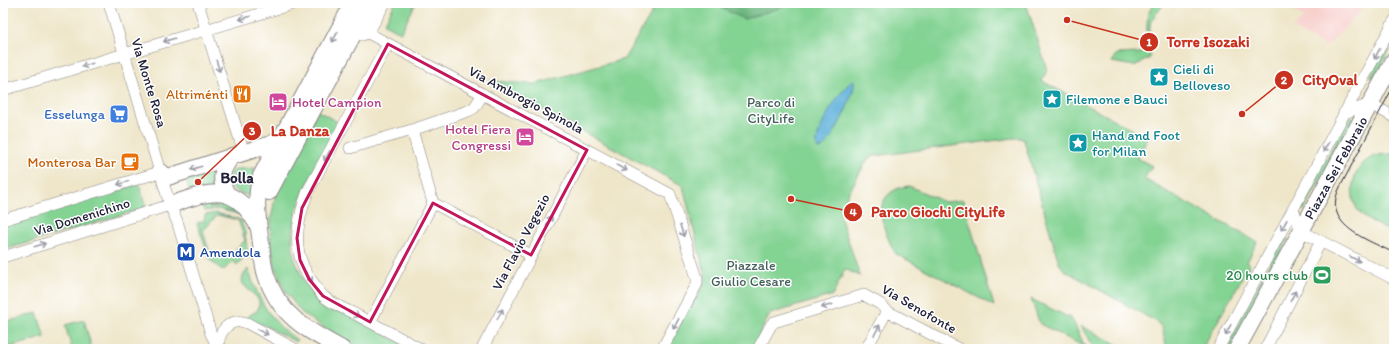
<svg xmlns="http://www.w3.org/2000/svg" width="1397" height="352" viewBox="0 0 1397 352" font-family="Itim,sans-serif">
	<rect width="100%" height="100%" fill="#fff"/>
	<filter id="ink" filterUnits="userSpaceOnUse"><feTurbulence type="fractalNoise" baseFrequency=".025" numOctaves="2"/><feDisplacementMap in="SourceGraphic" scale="8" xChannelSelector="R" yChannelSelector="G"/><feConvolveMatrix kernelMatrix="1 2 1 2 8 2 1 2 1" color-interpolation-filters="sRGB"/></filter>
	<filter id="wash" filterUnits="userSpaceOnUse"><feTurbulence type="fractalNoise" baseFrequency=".012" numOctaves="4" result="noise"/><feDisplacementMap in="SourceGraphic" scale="16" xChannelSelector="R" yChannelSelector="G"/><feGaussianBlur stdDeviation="0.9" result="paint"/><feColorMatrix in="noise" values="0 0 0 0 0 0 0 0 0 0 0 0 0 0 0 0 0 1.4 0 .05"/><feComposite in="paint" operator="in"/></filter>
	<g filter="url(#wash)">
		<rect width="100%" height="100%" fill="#efe6c9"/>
		<path fill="#f7d0cd" d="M1285,3H1368L1326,47L1292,28L1304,18Z"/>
		<path fill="#83d393" stroke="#527a67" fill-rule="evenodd" d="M395,3H416L401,32L384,24Z
			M658,3H1026L1047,70L1042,81L1148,138L1137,158L1152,166L1144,179L1257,242L1247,262L1250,264L1202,349H1167L1162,328L1157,322L1064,270L1059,263L1024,140L1020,138H1014L874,156L869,158L865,163L841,207L840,216L860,276L845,269L833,295L770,314L759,335L762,337L756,349H667L692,302H694L706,279L683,186L490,81L536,84L624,59Z
			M1154,3H1165L1151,20L1148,40L1150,58L1134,66L1112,62L1116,54L1140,53L1145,51L1148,14Z
			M1394,32V42L1374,79L1370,77Z
			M318,111L339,123L305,189L297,209L292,240L294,258L304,281L321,300L412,349H363L327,330L301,312L285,291L275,266L270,241L271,220L275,197L285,172Z
			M1349,116L1353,118L1304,210L1300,209V207Z
			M1384,154H1394V233C1383,227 1367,222 1359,212C1347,196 1352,169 1369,159C1373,156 1378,155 1384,154Z
			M255,168L253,196C243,195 237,192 229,186L230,173L237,169Z
			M202,172H216L217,187L190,193L185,177Z
			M139,184L146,208L3,250V224Z
			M909,186L945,202L963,200L994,306L896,254C890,246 880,220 881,210C883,195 895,187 909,186Z
			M219,200L237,208L242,215L218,209L204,211L201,203Z
			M217,213L241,220L245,232L248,259L245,256L237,265L233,261L223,271L210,260L197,223L204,221L205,215ZM217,215L238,220L245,240L230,256L209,251L203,231Z
			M1284,237L1288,239L1230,349H1224Z
			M248,269C255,288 263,309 278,324C283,330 291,335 297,340L296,342L262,324L261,326L247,319L250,315L257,311C265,297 248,293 242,282L243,275Z
			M1031,299L1070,318L1074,323L1085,347L1040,324Z
			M37,313L45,337L3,349V323Z
			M84,320L92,349H72L65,325Z
			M1081,326L1126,349H1094Z"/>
		<path fill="#6ab57d" stroke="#466c5c" d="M711,3H792L786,6L744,19Z"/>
		<path fill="#5fb1db" stroke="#406a8b" d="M854,80C857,91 833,140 823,147C821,149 821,149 818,149C810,137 842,86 854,80Z"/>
	</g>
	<g filter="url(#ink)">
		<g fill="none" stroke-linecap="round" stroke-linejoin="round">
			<g stroke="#888482" stroke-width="12">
				<path id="street" d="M109,3L170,205L177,221L211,334L219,349
					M198,3L244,153
					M368,33L670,194L697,278V284L662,349
					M362,35L368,33L385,3
					M388,44L308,191C296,224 290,254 314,284C317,288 320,293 323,296C332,304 345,309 355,314C377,326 399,337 421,349
					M3,90L296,3
					M1344,113L1371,104L1394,117
					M412,130L433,203L531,255
					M350,148L412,130L468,111L474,108L483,94
					M1293,209L1301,231L1394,279
					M3,220L160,172
					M3,257L170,205
					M370,322L433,203
					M219,348C217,332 230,317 247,323L295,349
					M482,349L587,150
					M758,349L771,325L774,322L864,295L880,304L887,311L959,349
					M866,349L887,311
					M1218,349L1394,21
					M1265,349L1321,241"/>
			</g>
			<g stroke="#888482" stroke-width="18">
				<path id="secondary" d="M160,172L168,177L271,144L277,141L282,136
					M269,192L370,3
					M227,194C219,179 221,170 232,156
					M170,205C211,191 234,181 258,226
					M342,349C307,330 279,316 266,275C262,263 262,249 260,236C257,217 255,194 261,176L353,3
					M1237,349L1394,60"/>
			</g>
			<use href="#street" stroke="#fff" stroke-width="11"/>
			<use href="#secondary" stroke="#fff" stroke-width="16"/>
			<path stroke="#22223b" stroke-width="1" d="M1394,85L1339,189C1322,226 1369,240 1394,253
				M1394,95C1390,106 1390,116 1394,127"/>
		</g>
		<defs><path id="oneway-shaft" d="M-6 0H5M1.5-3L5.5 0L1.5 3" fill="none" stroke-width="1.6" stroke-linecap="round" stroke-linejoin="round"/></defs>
		<g stroke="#9c9ca7">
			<use href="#oneway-shaft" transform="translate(245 18) rotate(164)"/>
			<use href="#oneway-shaft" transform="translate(335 37) rotate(118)"/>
			<use href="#oneway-shaft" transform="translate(169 40) rotate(164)"/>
			<use href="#oneway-shaft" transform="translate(1377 54) rotate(118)"/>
			<use href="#oneway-shaft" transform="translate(87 65) rotate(163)"/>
			<use href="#oneway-shaft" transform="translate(218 66) rotate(73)"/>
			<use href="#oneway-shaft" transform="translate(1326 147) rotate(118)"/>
			<use href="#oneway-shaft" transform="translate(327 156) rotate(118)"/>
			<use href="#oneway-shaft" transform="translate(196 168) rotate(163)"/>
			<use href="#oneway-shaft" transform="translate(622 168) rotate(28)"/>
			<use href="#oneway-shaft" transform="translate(123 183) rotate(163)"/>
			<use href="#oneway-shaft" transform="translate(549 221) rotate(-62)"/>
			<use href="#oneway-shaft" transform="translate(1284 225) rotate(119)"/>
			<use href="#oneway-shaft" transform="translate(682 231) rotate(72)"/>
			<use href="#oneway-shaft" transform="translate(40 245) rotate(-17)"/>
			<use href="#oneway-shaft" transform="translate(1355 259) rotate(27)"/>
			<use href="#oneway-shaft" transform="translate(309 277) rotate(58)"/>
			<use href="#oneway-shaft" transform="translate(1293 296) rotate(-63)"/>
			<use href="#oneway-shaft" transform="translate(827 306) rotate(163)"/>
			<use href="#oneway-shaft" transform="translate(354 314) rotate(28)"/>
			<use href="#oneway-shaft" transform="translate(500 314) rotate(-62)"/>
			<use href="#oneway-shaft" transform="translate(676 324) rotate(118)"/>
			<use href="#oneway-shaft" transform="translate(877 330) rotate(-62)"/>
			<use href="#oneway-shaft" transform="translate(1228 330) rotate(118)"/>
			<use href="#oneway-shaft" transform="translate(263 332) rotate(28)"/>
		</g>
	</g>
	<path fill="none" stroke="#c2185b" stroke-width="3" stroke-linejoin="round" d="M388,44L587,150L531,255L433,203L370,322L323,296L309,279L300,260L297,238L302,208Z"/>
	<defs>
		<g id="sight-square" transform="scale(1)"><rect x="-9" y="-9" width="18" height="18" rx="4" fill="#0f9aa8" stroke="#fff"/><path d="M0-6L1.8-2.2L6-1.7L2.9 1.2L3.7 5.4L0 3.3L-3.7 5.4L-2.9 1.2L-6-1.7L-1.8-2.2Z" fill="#fff"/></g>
		<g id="restaurant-square" transform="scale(1)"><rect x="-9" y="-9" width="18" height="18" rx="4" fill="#e8710a" stroke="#fff"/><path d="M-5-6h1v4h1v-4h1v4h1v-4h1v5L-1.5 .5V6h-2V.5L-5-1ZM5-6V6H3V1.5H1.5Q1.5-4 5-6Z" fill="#fff"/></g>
		<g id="hotel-square" transform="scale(1)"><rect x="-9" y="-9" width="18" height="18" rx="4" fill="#d1479c" stroke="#fff"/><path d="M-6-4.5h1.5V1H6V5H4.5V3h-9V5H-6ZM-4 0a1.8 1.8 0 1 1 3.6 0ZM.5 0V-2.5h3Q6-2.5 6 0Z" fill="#fff"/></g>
		<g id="supermarket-square" transform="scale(1)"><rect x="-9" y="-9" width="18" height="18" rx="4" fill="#3f7fe0" stroke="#fff"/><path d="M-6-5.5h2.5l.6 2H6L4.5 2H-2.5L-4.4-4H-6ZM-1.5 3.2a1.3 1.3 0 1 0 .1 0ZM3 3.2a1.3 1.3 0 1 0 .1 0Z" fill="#fff"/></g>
		<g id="cafe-square" transform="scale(1)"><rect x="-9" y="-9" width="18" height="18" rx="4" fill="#e8710a" stroke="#fff"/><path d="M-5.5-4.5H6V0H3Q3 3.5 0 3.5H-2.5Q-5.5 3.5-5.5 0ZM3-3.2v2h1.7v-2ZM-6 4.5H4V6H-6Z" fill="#fff"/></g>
		<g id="metro-square" transform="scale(1)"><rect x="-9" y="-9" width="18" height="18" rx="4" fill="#1a4fb4" stroke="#fff"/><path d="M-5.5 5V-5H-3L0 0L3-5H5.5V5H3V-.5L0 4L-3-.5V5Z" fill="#fff"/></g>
		<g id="stadium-square" transform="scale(1)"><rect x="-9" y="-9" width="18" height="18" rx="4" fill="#2e9e5b" stroke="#fff"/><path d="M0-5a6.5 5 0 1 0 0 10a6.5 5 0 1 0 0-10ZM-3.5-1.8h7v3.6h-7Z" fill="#fff"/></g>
	</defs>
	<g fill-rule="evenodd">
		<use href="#sight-square" x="1159" y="77"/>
		<use href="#restaurant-square" x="242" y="94"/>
		<use href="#sight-square" x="1052" y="99"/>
		<use href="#hotel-square" x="278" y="102"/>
		<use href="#supermarket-square" x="119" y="114"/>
		<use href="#hotel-square" x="525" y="137"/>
		<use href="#sight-square" x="1078" y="143"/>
		<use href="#cafe-square" x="130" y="162"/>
		<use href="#metro-square" x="186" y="252"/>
		<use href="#stadium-square" x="1322" y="275"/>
	</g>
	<g text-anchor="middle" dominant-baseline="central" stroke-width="3" stroke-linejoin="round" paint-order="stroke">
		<g font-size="14" fill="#0d838f" stroke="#fff" text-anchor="start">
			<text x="1173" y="69">Cieli di<tspan x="1173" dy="16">Belloveso</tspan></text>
			<text x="1066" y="99">Filemone e Bauci</text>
			<text x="1092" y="135">Hand and Foot<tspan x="1092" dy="16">for Milan</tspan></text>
		</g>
		<g font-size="14" fill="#22223b" stroke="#fff">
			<text transform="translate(149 83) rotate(73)">Via Monte Rosa</text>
			<text transform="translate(526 100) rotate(28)">Via Ambrogio Spinola</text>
			<text transform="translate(1336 168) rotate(-61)">Piazza Sei Febbraio</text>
			<text transform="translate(82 217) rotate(-17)">Via Domenichino</text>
			<text transform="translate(521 242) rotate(-62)">Via Flavio Vegezio</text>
			<text transform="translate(919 309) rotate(30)">Via Senofonte</text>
		</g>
		<g font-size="14" fill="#c56008" stroke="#fff" text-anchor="end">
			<text x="228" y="94">Altriménti</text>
			<text x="116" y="162">Monterosa Bar</text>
		</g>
		<g font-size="14" fill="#b23c85" stroke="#fff" text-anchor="start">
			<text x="292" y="102">Hotel Campion</text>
			<text x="511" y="129" text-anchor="end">Hotel Fiera<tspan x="511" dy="16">Congressi</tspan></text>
		</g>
		<g font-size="14" fill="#44605a" stroke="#fff">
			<text x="771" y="102">Parco di<tspan x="771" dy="16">CityLife</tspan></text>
			<text x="751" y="265">Piazzale<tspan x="751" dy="16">Giulio Cesare</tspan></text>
		</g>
		<g font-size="14" fill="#366cbe" stroke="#fff" text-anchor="end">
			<text x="105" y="114">Esselunga</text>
		</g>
		<g font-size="14" fill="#164399" stroke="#fff" text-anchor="start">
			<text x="200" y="252">Amendola</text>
		</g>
		<g font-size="14" fill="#27864d" stroke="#fff" text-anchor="end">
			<text x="1308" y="275">20 hours club</text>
		</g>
		<g font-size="15" font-weight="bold" fill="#22223b" stroke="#fff">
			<text x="237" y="178">Bolla</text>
		</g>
	</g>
	<path fill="none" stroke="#c8321e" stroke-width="1.5" d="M1067 20L1149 42M1242 114L1284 80M198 182L252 131M791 199L853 212"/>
	<g fill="#c8321e" stroke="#fff" stroke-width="1.5">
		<circle cx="1067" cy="20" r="4"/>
		<circle cx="1242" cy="114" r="4"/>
		<circle cx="198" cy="182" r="4"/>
		<circle cx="791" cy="199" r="4"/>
		<circle cx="1149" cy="42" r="10"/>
		<circle cx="1284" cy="80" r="10"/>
		<circle cx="252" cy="131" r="10"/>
		<circle cx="853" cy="212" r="10"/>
	</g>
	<g font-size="12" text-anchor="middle" font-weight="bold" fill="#fff">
		<text x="1149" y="46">1</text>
		<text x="1284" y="84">2</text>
		<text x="252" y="135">3</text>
		<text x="853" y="216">4</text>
	</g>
	<g font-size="15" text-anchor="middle" font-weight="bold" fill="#c8321e" stroke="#fff" stroke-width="3" stroke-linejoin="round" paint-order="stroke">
		<text x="1208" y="47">Torre Isozaki</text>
		<text x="1330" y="85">CityOval</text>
		<text x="300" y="136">La Danza</text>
		<text x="938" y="217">Parco Giochi CityLife</text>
	</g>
	<rect width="1397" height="352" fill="none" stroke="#fff" stroke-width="16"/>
</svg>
